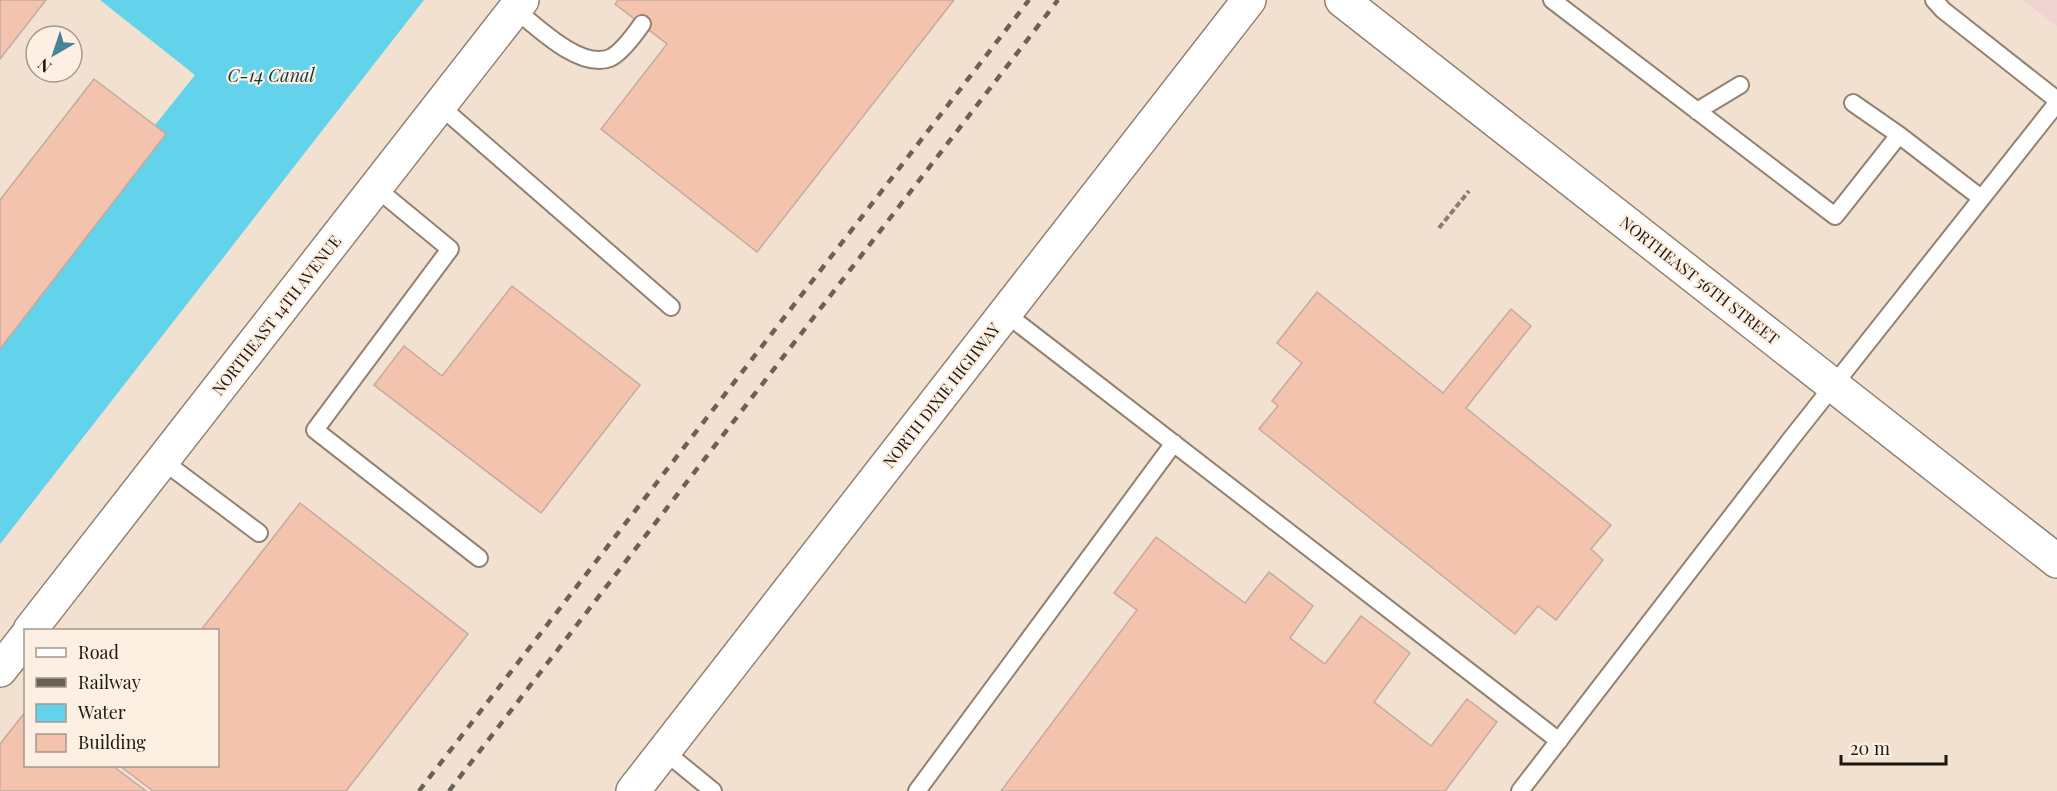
<svg xmlns="http://www.w3.org/2000/svg" width="2057" height="791" viewBox="0 0 2057 791" font-family="'Playfair Display',serif">
	<rect width="100%" height="100%" fill="#f2e1d0"/>
	<path fill="#eed3d0" d="M2022,0H2057V26Z"/>
	<path fill="#63d2eb" d="M100,0H424L0,544V319L195,75Z"/>
	<path fill="#f4c3ad" stroke="#c2aba1" stroke-width="1.5" d="M0,0H46L0,59Z
		M618,0H954L757,252L601,129L667,44L615,4Z
		M94,79L166,134L0,349V200Z
		M512,286L640,385L541,513L374,385L404,346L442,376Z
		M1317,292L1443,393L1511,309L1531,326L1466,408L1611,525L1591,549L1603,560L1556,620L1538,606L1515,634L1259,429L1278,406L1272,401L1302,363L1277,343Z
		M300,503L468,634L346,791H153L120,766H218V630H201Z
		M1156,537L1245,603L1269,572L1313,606L1290,638L1325,664L1361,616L1410,653L1374,702L1431,746L1467,699L1497,722L1445,791H1001L1137,610L1114,593Z
		M26,711V766H113L146,791H0V744Z"/>
	<g fill="none" stroke-linecap="round" stroke-linejoin="round">
		<g stroke="#918272" stroke-width="20">
			<path id="lane" d="M1552,0L1835,216L1899,135L1981,198
				M1934,0L1943,10L2057,100
				M515,9C536,26 580,70 610,58C621,53 635,34 642,24
				M1853,103L1899,135
				M440,106L671,307
				M1697,111L1740,85
				M376,188L450,249L315,430L479,558
				M1005,313L1559,741
				M163,461L259,533
				M664,751L713,791
				M917,791L1174,443
				M1520,791L1791,439L2057,103"/>
		</g>
		<g stroke="#918272" stroke-width="36">
			<path id="street" d="M30,630L522,0
				M0,670L26,637"/>
		</g>
		<g stroke="#918272" stroke-width="36">
			<path id="secondary" d="M1342,0L2057,561
				M633,791L1249,0"/>
		</g>
		<path stroke="#897d72" stroke-width="4" stroke-dasharray="6 3" stroke-linecap="butt" d="M1439,228L1469,191"/>
		<use href="#lane" stroke="#fff" stroke-width="16"/>
		<use href="#street" stroke="#fff" stroke-width="33"/>
		<use href="#secondary" stroke="#fff" stroke-width="33"/>
		<path stroke="#6b6157" stroke-width="4.5" stroke-dasharray="8 8" stroke-linecap="butt" d="M419,791L1029,0
			M449,791L1058,0"/>
	</g>
	<g text-anchor="middle" dominant-baseline="central" stroke-width="4.5" stroke-linejoin="round" paint-order="stroke">
		<g font-size="16" fill="#1d1711" stroke="#fdefe1">
			<text transform="translate(1700 280) rotate(38)">NORTHEAST 56TH STREET</text>
			<text transform="translate(276 315) rotate(-52)">NORTHEAST 14TH AVENUE</text>
			<text transform="translate(941 395) rotate(-52)">NORTH DIXIE HIGHWAY</text>
		</g>
		<g font-size="18" font-style="italic" fill="#063c46" stroke="#fdefe1">
			<text x="271" y="75">C-14 Canal</text>
		</g>
	</g>
	<rect x="24" y="629" width="195" height="138" fill="#fdefe1" stroke="#a3998e" stroke-width="1.5"/>
	<rect x="36" y="648" width="30" height="9" fill="#ffffff" stroke="#a3998e" stroke-width="1.5"/>
	<text x="78" y="659" font-size="18" fill="#1d1711">Road</text>
	<rect x="36" y="678" width="30" height="9" fill="#6b6157" stroke="#a3998e" stroke-width="1.5"/>
	<text x="78" y="689" font-size="18" fill="#1d1711">Railway</text>
	<rect x="36" y="704" width="30" height="18" fill="#63d2eb" stroke="#a3998e" stroke-width="1.5"/>
	<text x="78" y="719" font-size="18" fill="#1d1711">Water</text>
	<rect x="36" y="734" width="30" height="18" fill="#f4c3ad" stroke="#a3998e" stroke-width="1.5"/>
	<text x="78" y="749" font-size="18" fill="#1d1711">Building</text>
	<g transform="translate(54 54) rotate(219)"><circle r="28" fill="#fdefe1" stroke="#a3998e" stroke-width="1.5"/>
	<path d="M0-4.5L10 22L0 15L-10 22Z" fill="#468599"/>
	<text y="-9" font-size="16" font-weight="bold" text-anchor="middle" fill="#1d1711">N</text>
	</g>
	<path d="M1841 755v9h105v-9" fill="none" stroke="#1d1711" stroke-width="3"/>
	<text x="1850" y="755" font-size="18" fill="#1d1711" stroke="#fdefe1" stroke-width="4.5" paint-order="stroke">20 m</text>
</svg>
